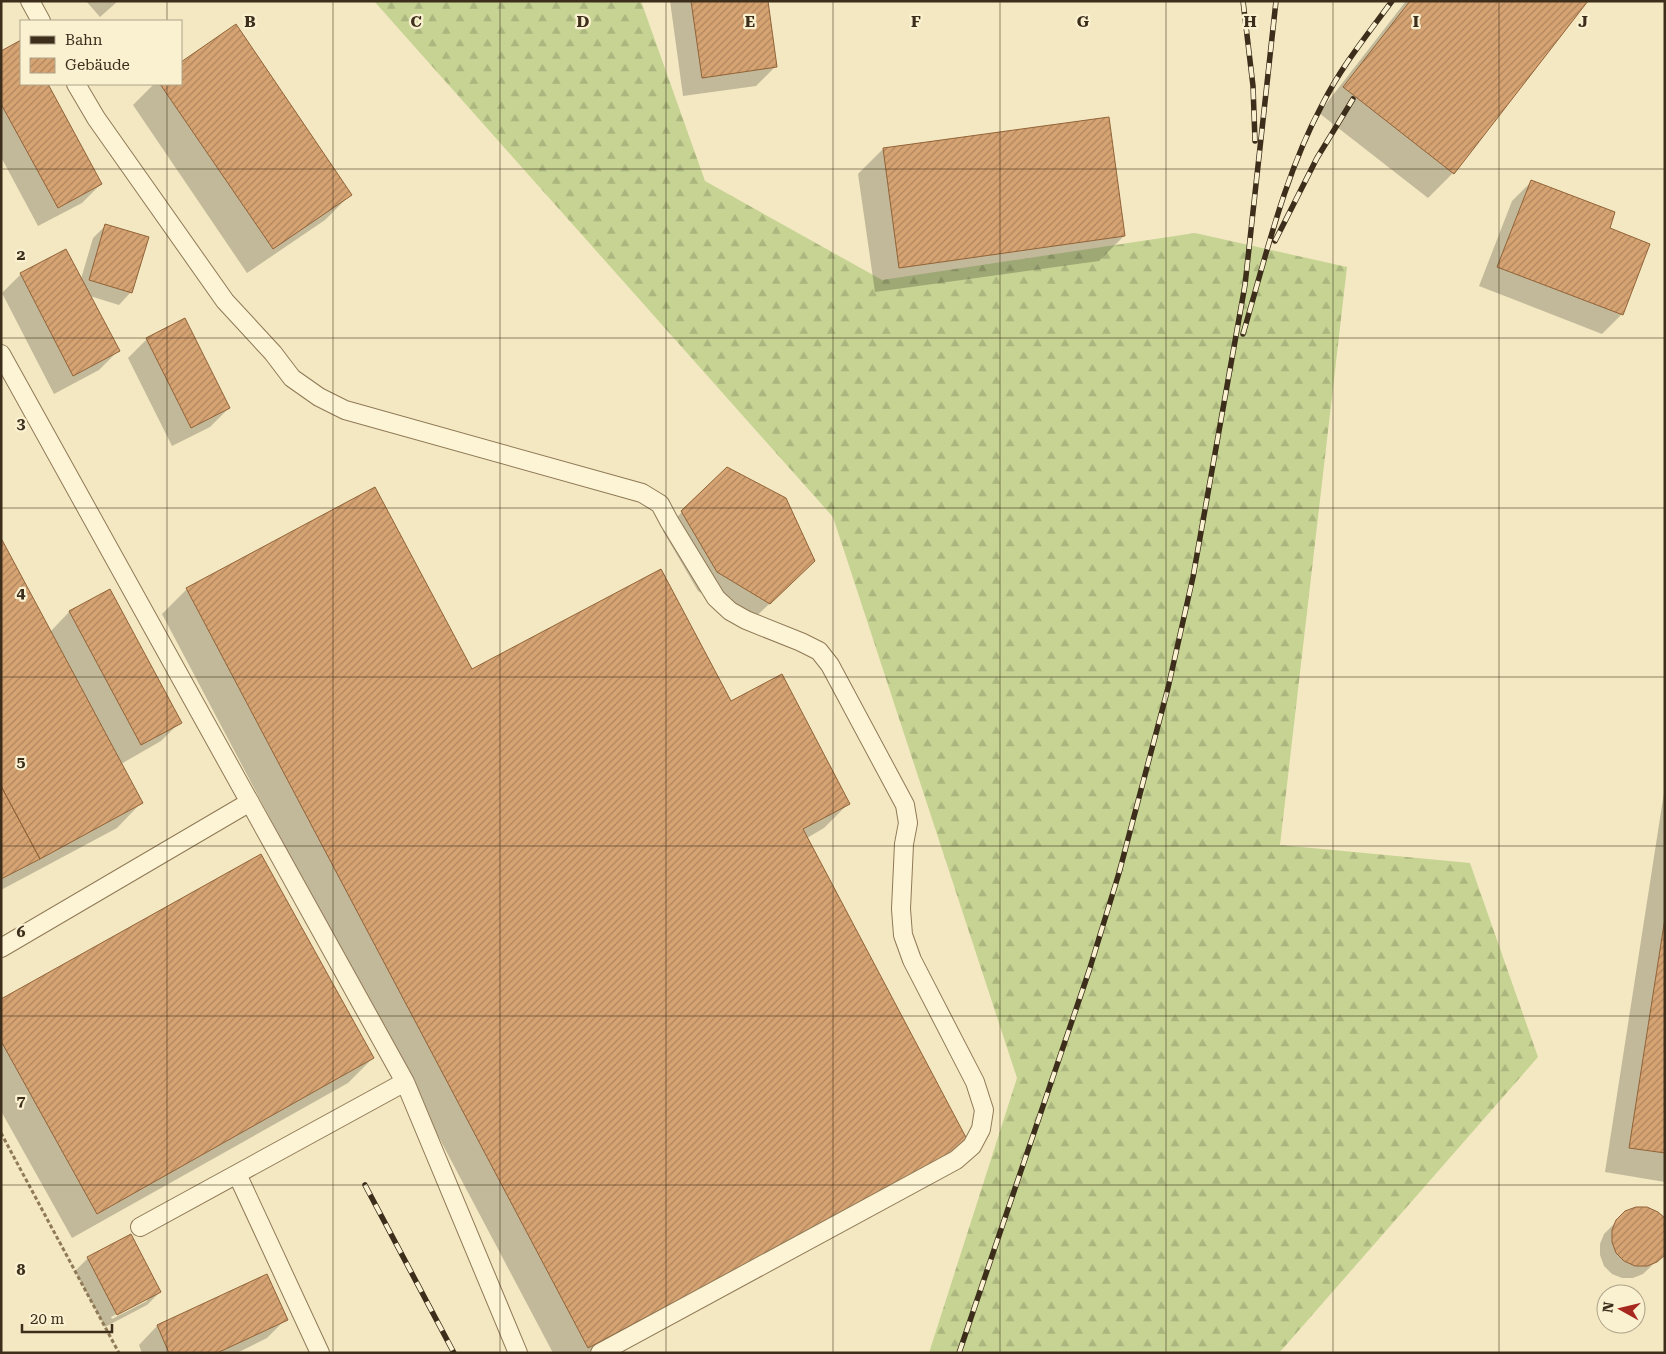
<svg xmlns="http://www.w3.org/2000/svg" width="1666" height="1354" viewBox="0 0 1666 1354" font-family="'Roboto Serif',serif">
	<defs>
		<pattern id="forest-firs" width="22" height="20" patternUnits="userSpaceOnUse" patternTransform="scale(1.25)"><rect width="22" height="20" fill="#c6d393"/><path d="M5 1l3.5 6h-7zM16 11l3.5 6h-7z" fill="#abb57e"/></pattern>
		<pattern id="building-hatch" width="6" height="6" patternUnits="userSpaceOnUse" patternTransform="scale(1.25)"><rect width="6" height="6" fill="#d6a372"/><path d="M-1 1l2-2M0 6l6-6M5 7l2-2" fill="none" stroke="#af855d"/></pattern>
	</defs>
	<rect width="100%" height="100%" fill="#f3e8c1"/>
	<path fill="url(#forest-firs)" d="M374,1H641L705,181L882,280L1195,233L1347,267L1280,845L1470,863L1538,1057L1279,1353H929L1017,1078L833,517Z"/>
	<path fill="#0003" fill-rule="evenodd" d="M86,1H118L100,17Z
		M670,1H766L775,67L756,86L683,96Z
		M1406,1H1587L1453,173L1428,198L1319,113Z
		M21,41V84H47L101,184L82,203L38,226L1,157V52Z
		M154,84H181L350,195L325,220L247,273L133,105Z
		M883,149L1124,236L1099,261L875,292L858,174Z
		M1531,182L1608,229L1648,245L1621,315L1602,334L1479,286L1512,201Z
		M105,226L131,292L119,305L90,296L118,351L99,370L54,394L2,293L21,274L66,250L81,279L93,238Z
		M147,339L229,408L210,427L172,446L128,358Z
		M682,512L795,580L750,622L698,591L663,531Z
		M1,541L50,632L69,612L110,591L180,722L161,741L121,764L141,803L117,828L1,890Z
		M187,589L471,671L731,702L849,803L824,828L807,838L969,1145L599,1353H553L162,614Z
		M1665,786V1182L1605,1172Z
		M1,1001L373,1058L348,1083L72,1238L1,1111Z
		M1626,1212L1665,1253L1643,1274L1633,1278H1622L1612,1274L1604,1266L1600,1255V1244L1604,1234Z
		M88,1258L160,1292L147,1305L105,1327L75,1271ZM147,1298V1301L112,1319L111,1317Z
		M266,1276L286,1319L267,1338L237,1353H142L139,1345L157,1326Z"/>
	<path fill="url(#building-hatch)" stroke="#916339" d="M691,1H768L777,67L702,78Z
		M1410,1H1588L1454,174L1343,87Z
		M236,24L352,195L273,249L160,84H181V62Z
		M21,40V84H48L102,184L58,208L1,104V51Z
		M1109,117L1125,236L899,268L883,148Z
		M1531,180L1615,212L1610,228L1650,244L1623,315L1497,267Z
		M105,224L149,237L132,293L89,280Z
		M66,249L120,351L73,376L20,273Z
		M185,318L230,408L191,428L146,338Z
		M727,467L786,498L815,561L770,604L717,572L681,511Z
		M375,487L472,669L661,569L731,701L782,674L850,804L803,829L970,1145L588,1348L186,588Z
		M1,538L143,803L40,859L1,786Z
		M110,589L182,723L141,745L69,611Z
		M1,786L40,859L1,879Z
		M261,854L374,1058L97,1214L1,1041V999Z
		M1665,918V1153L1629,1148Z
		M1636,1207H1647L1658,1212L1665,1218V1255L1657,1262L1647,1266H1635L1624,1261L1616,1253L1612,1242V1230L1616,1220L1625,1211Z
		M131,1234L161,1292L117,1315L87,1257Z
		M267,1274L288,1320L217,1353H169L157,1325Z"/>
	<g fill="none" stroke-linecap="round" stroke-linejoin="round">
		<g stroke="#8f7956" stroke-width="20">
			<path id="service" d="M30,1L41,21
				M76,84L96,118L225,301L273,353L292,378L319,397L345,410L642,493L660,504L669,521L716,598L730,611L746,620L801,642L819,651L830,665L905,805L908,823L904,844L901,909L903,935L912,960L975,1082L984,1110L981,1129L972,1146L956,1160L600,1353
				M1,354L405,1082L518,1353
				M1,948L250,802
				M237,1174L320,1353
				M140,1227L405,1082"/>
		</g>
		<path stroke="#8f7956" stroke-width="3" stroke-dasharray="4 2.5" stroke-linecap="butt" d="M1,1133L119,1353"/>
		<use href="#service" stroke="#fdf4d5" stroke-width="18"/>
		<g stroke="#3d2e1c" stroke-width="5.5">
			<path id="rail" d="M1243,1L1253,86L1255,141
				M1275,241L1317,158L1353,99
				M1243,334C1266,256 1284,176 1322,105C1341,67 1367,35 1392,1
				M365,1185L454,1353
				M959,1353L1089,971L1119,873L1168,688L1193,577L1245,285L1276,1"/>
		</g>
		<use href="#rail" stroke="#faf1d1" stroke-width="4" stroke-dasharray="11" stroke-linecap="butt"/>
	</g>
	<path fill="none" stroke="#3d2e1c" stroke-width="1" stroke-opacity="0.55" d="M167,1V21M333,1V1353M500,1V1353M666,1V1353M833,1V1353M1000,1V1353M1166,1V1353M1333,1V1353M1499,1V1353M167,84V1353M1,169H1665M1,338H1665M1,508H1665M1,677H1665M1,846H1665M1,1016H1665M1,1185H1665"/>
	<g font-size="16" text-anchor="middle" font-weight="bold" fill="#3d2e1c" stroke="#faf1d1" stroke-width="4.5" stroke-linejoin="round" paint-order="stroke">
		<text x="250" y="27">B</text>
		<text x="416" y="27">C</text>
		<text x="583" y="27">D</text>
		<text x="750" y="27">E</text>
		<text x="916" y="27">F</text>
		<text x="1083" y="27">G</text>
		<text x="1250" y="27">H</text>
		<text x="1416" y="27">I</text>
		<text x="1583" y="27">J</text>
		<text x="21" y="260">2</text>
		<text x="21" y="429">3</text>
		<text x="21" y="598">4</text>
		<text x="21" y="767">5</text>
		<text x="21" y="937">6</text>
		<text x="21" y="1106">7</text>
		<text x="21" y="1275">8</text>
	</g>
	<rect width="1666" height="1354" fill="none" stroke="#3d2e1c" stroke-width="5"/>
	<rect x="20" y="20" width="162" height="65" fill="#faf1d1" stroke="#aea389"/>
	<rect x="30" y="36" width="25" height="8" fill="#3d2e1c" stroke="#aea389"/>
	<text x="65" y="45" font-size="15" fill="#3d2e1c">Bahn</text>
	<rect x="30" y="58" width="25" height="15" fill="url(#building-hatch)" stroke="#aea389"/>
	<text x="65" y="70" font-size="15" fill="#3d2e1c">Gebäude</text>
	<g transform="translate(1621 1309) rotate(278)"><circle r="24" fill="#faf1d1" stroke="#aea389"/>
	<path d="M0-4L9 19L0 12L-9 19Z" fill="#a6281e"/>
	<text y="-8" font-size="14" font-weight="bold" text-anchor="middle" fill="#3d2e1c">N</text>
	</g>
	<path d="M22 1324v8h90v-8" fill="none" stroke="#3d2e1c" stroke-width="2.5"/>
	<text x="30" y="1324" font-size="15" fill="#3d2e1c" stroke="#faf1d1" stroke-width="4" paint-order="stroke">20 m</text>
</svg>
